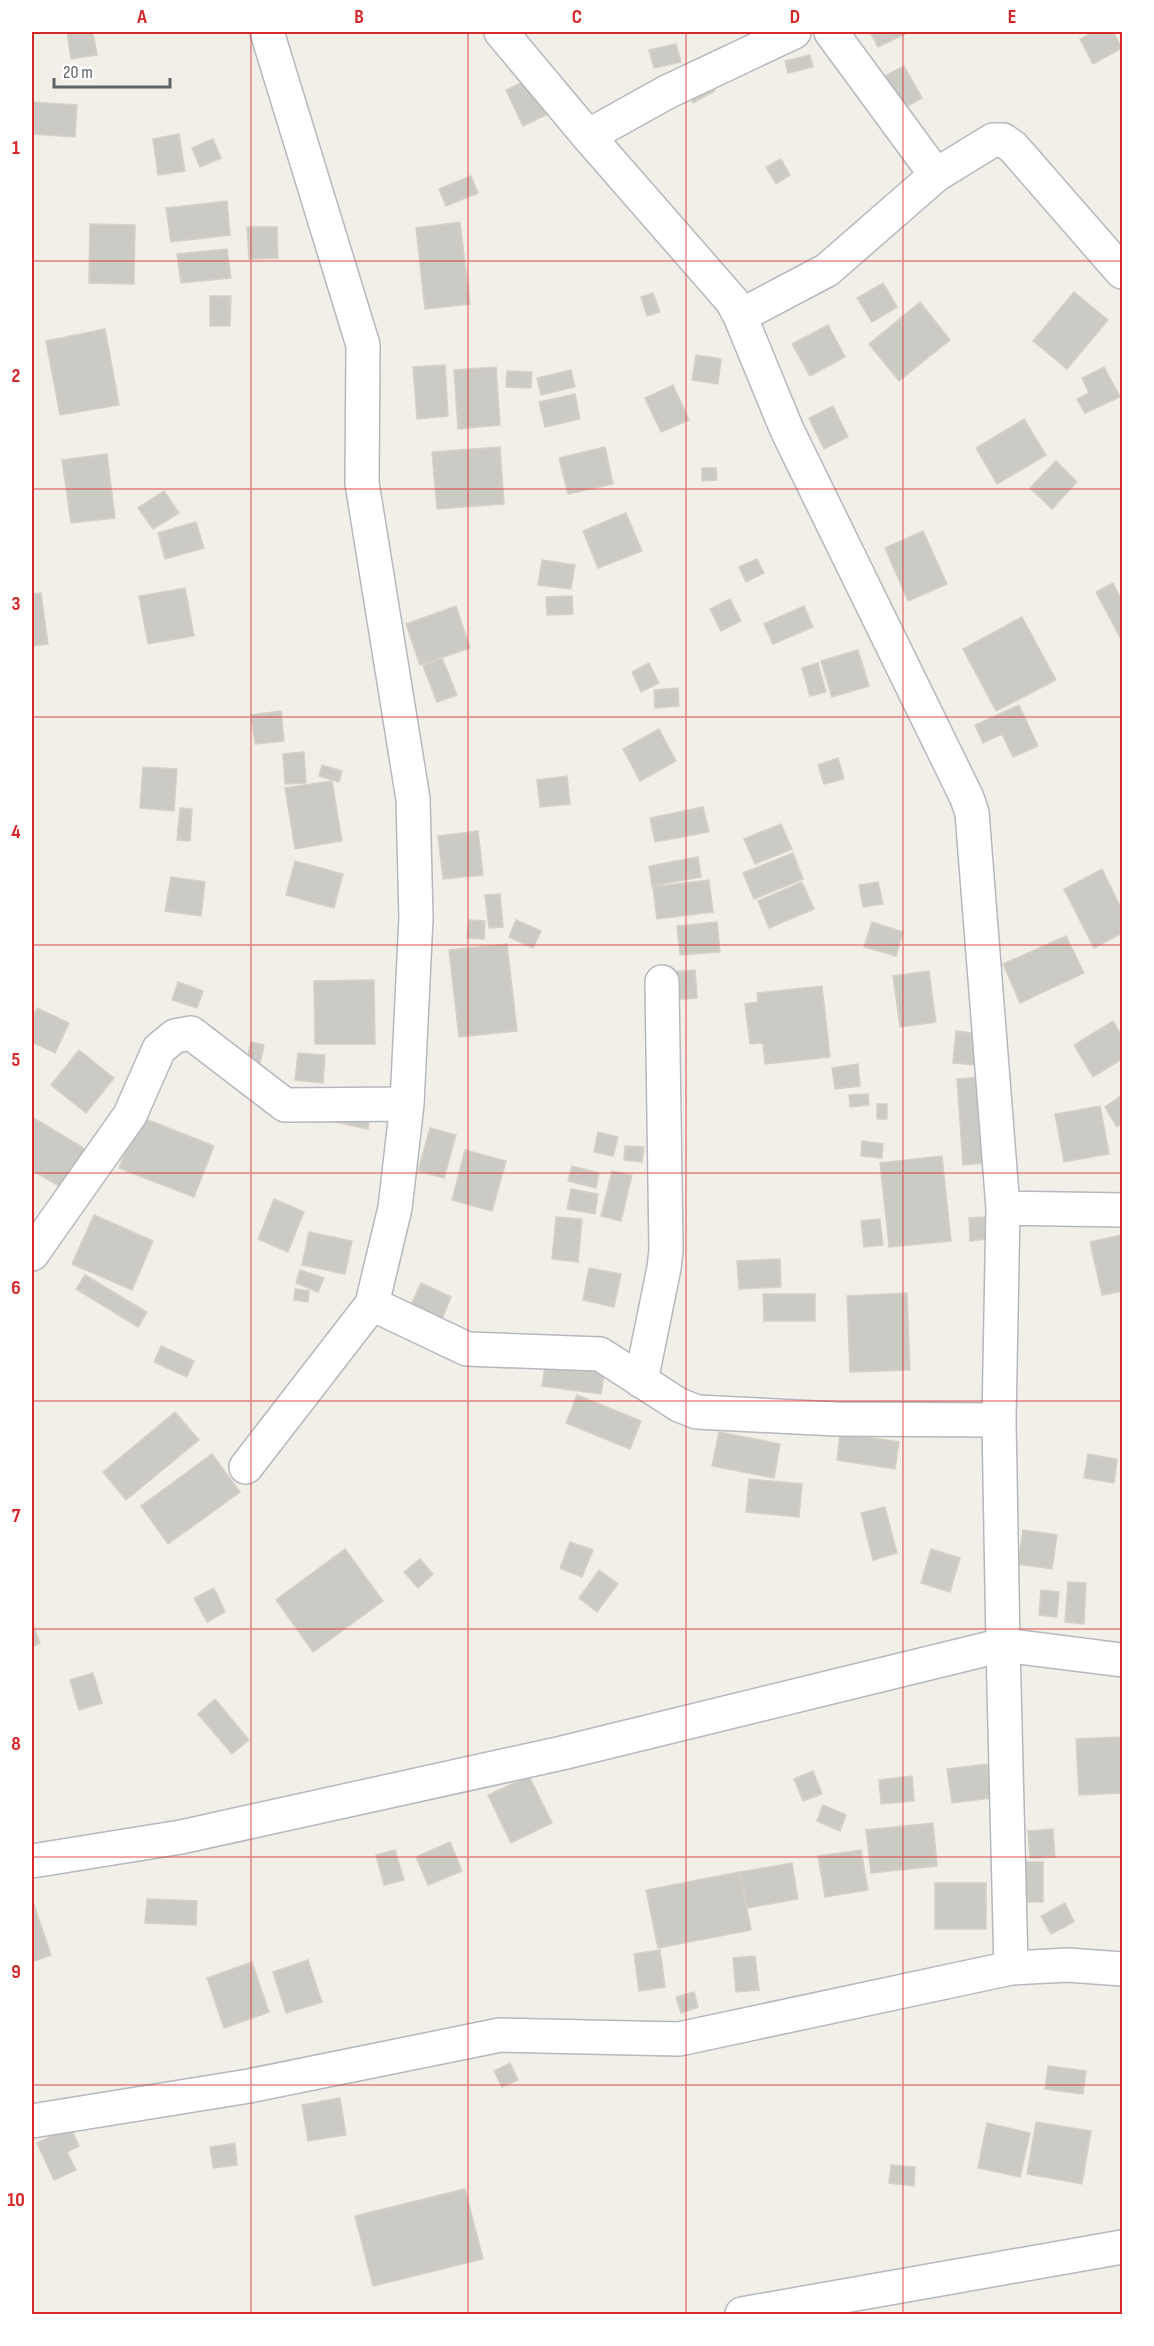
<svg xmlns="http://www.w3.org/2000/svg" width="1154" height="2346" viewBox="0 0 1154 2346" font-family="'Sofia Sans Condensed',sans-serif">
	<rect width="100%" height="100%" fill="#f1efe8"/>
	<path fill="#cccac5" stroke="#d6d1c6" stroke-width="1.5" d="M67,32H93L97,55L71,59Z
		M870,32H903L905,34L878,47Z
		M1094,32H1113L1122,48L1093,64L1080,39Z
		M676,44L681,62L654,68L649,50Z
		M810,55L813,67L788,73L785,61Z
		M904,66L922,98L901,110L883,77Z
		M708,77L715,91L693,103L686,90Z
		M529,79L546,115L523,126L506,90Z
		M32,102L77,105L75,137L32,134Z
		M179,134L185,171L158,175L153,139Z
		M213,139L221,158L200,167L192,148Z
		M781,159L790,175L776,184L766,167Z
		M471,176L478,193L446,206L439,189Z
		M227,201L230,235L171,242L166,208Z
		M460,222L470,304L425,309L416,228Z
		M90,224L135,225L134,284L89,283Z
		M247,227H277L278,258L249,259Z
		M227,249L231,278L181,283L177,254Z
		M883,283L897,307L872,322L857,298Z
		M1074,292L1108,320L1067,369L1033,341Z
		M653,293L660,312L647,316L641,297Z
		M210,296H231L230,326H210Z
		M920,302L950,340L899,381L869,344Z
		M828,325L845,357L810,376L792,344Z
		M105,329L119,405L60,415L46,341Z
		M696,355L721,359L718,384L692,380Z
		M445,365L448,416L417,419L413,367Z
		M496,367L500,425L458,429L454,370Z
		M1104,367L1120,397L1085,413L1077,399L1089,393L1082,378Z
		M571,370L575,387L541,395L537,378Z
		M507,371L532,372L531,388L506,387Z
		M673,385L689,420L661,432L645,398Z
		M575,394L580,419L545,427L539,402Z
		M833,406L848,437L824,449L809,418Z
		M1024,419L1046,455L997,484L976,448Z
		M500,447L504,504L437,509L432,452Z
		M605,447L613,484L568,494L559,458Z
		M107,454L115,518L71,523L62,460Z
		M1056,461L1077,482L1052,509L1030,488Z
		M702,468H716L717,480L702,481Z
		M164,491L179,513L153,529L138,508Z
		M626,513L642,551L598,568L583,531Z
		M196,522L204,548L165,559L158,533Z
		M923,531L947,584L908,601L885,548Z
		M757,559L764,573L746,582L739,567Z
		M542,560L575,565L571,589L538,585Z
		M1113,583L1122,601V638L1121,639L1096,592Z
		M185,588L194,636L148,644L139,596Z
		M41,593L48,644L32,646V594Z
		M572,596L573,614L547,615L546,597Z
		M730,599L741,621L721,631L710,609Z
		M456,606L470,648L420,665L406,624Z
		M804,606L813,627L773,644L764,624Z
		M1022,617L1056,680L996,711L963,649Z
		M858,650L869,686L832,697L821,661Z
		M442,658L457,695L437,702L423,666Z
		M649,663L659,683L641,692L632,672Z
		M818,663L826,692L810,696L802,668Z
		M678,688L679,706L655,708L654,690Z
		M1019,705L1038,746L1013,757L1002,734L983,743L975,725Z
		M281,711L284,741L255,744L251,715Z
		M659,729L676,761L640,781L623,749Z
		M304,752L306,783L285,784L283,754Z
		M838,758L844,779L824,784L818,765Z
		M322,765L342,771L339,782L319,776Z
		M143,767L177,769L174,811L140,808Z
		M567,776L570,804L540,807L537,780Z
		M332,781L342,841L295,849L285,788Z
		M703,807L709,832L655,842L650,818Z
		M180,808L192,809L190,841L177,840Z
		M781,824L792,849L755,864L744,839Z
		M478,831L483,875L443,879L438,836Z
		M793,853L803,879L754,899L743,873Z
		M698,857L701,877L652,886L649,866Z
		M295,861L343,874L334,908L286,895Z
		M1102,869L1122,910V933L1094,948L1064,889Z
		M171,877L205,882L201,916L165,911Z
		M709,880L713,912L657,919L653,887Z
		M802,882L814,909L769,928L758,901Z
		M878,882L883,904L863,907L859,885Z
		M500,894L503,927L489,928L485,895Z
		M469,920L485,921L484,939L467,938Z
		M516,920L541,931L533,948L509,937Z
		M717,922L720,952L680,955L677,926Z
		M872,922L903,932L896,956L864,947Z
		M1066,936L1084,973L1020,1003L1003,964Z
		M507,944L517,1031L459,1037L449,950Z
		M695,970L697,998L669,1000L666,972Z
		M929,971L936,1022L900,1027L893,976Z
		M374,980L375,1044H315L314,981Z
		M178,982L203,991L197,1008L172,1000Z
		M822,986L830,1057L765,1064L763,1043L750,1044L745,1004L758,1002L757,993Z
		M37,1008L69,1023L55,1053L32,1042V1020Z
		M1113,1021L1122,1037V1059L1093,1077L1074,1045Z
		M956,1031L980,1034L976,1065L953,1063Z
		M251,1042L264,1045L260,1063L247,1059Z
		M79,1050L114,1078L86,1113L51,1085Z
		M298,1053L325,1055L323,1083L295,1080Z
		M858,1064L860,1086L835,1089L832,1068Z
		M980,1077L986,1163L963,1165L957,1079Z
		M868,1094L869,1105L850,1107L849,1095Z
		M1122,1095V1124L1117,1127L1105,1107Z
		M877,1104H887V1119H877Z
		M1100,1106L1109,1154L1064,1162L1055,1114Z
		M333,1107L370,1114L368,1129L330,1121Z
		M138,1116L214,1146L194,1197L119,1168Z
		M32,1117L87,1150L64,1189L32,1170Z
		M430,1128L456,1135L444,1178L418,1171Z
		M598,1132L618,1137L613,1156L594,1152Z
		M862,1141L883,1144L882,1158L861,1156Z
		M625,1146L644,1147L642,1162L624,1160Z
		M465,1150L506,1161L492,1211L452,1200Z
		M942,1156L951,1241L889,1247L880,1163Z
		M572,1166L599,1173L596,1188L568,1181Z
		M612,1171L632,1175L621,1221L601,1216Z
		M571,1189L598,1194L595,1214L567,1209Z
		M274,1199L304,1212L288,1252L258,1239Z
		M94,1215L153,1241L132,1290L72,1264Z
		M556,1217L582,1219L578,1262L552,1259Z
		M985,1217L987,1239L970,1241L969,1218Z
		M880,1219L883,1245L864,1247L861,1221Z
		M309,1232L352,1241L345,1274L302,1265Z
		M1121,1235L1122,1291L1102,1295L1090,1242Z
		M780,1259L781,1287L739,1289L737,1261Z
		M589,1268L621,1274L614,1307L583,1300Z
		M300,1270L324,1278L318,1292L296,1283Z
		M85,1275L147,1312L138,1327L76,1289Z
		M421,1283L451,1297L439,1326L408,1312Z
		M295,1289L309,1291L308,1302L294,1300Z
		M907,1293L910,1370L850,1372L847,1296Z
		M763,1294H815V1321H764Z
		M161,1346L194,1361L187,1377L154,1362Z
		M546,1360L605,1369L601,1394L542,1386Z
		M577,1395L641,1421L630,1449L566,1423Z
		M175,1412L199,1440L126,1500L103,1472Z
		M719,1432L780,1444L774,1478L712,1466Z
		M840,1433L899,1442L895,1469L837,1460Z
		M212,1454L240,1492L168,1544L141,1506Z
		M1088,1454L1117,1459L1114,1483L1084,1478Z
		M749,1479L802,1484L799,1517L746,1512Z
		M885,1507L897,1553L873,1560L861,1513Z
		M1023,1530L1057,1535L1052,1569L1018,1564Z
		M570,1542L593,1550L582,1577L560,1568Z
		M345,1549L383,1601L313,1652L276,1600Z
		M931,1549L960,1558L950,1592L921,1583Z
		M420,1559L433,1574L418,1588L404,1572Z
		M599,1570L618,1584L597,1612L579,1598Z
		M1068,1582L1086,1583L1084,1624L1065,1622Z
		M214,1588L225,1612L207,1622L194,1598Z
		M1041,1590L1059,1592L1057,1617L1039,1615Z
		M32,1623L40,1643L32,1647Z
		M93,1673L102,1703L79,1710L70,1680Z
		M215,1699L249,1740L232,1754L198,1714Z
		M1122,1737V1793L1079,1795L1076,1739Z
		M987,1764L991,1798L952,1803L947,1769Z
		M813,1771L822,1794L803,1801L794,1779Z
		M529,1776L552,1823L511,1843L488,1795Z
		M912,1776L914,1801L881,1804L879,1780Z
		M823,1805L846,1815L840,1831L817,1821Z
		M933,1823L937,1866L871,1873L866,1830Z
		M1053,1829L1055,1857L1030,1858L1028,1831Z
		M450,1842L462,1871L428,1885L416,1857Z
		M395,1850L404,1880L384,1885L376,1855Z
		M861,1850L868,1890L825,1897L818,1856Z
		M1019,1862H1043V1902H1020Z
		M792,1863L798,1899L747,1908L740,1872Z
		M740,1872L751,1930L658,1948L646,1890Z
		M935,1883H986V1929H935Z
		M32,1899L51,1955L32,1962Z
		M147,1899L197,1901L196,1925L145,1923Z
		M1065,1903L1074,1922L1051,1934L1041,1916Z
		M660,1950L665,1987L639,1991L634,1954Z
		M755,1956L759,1990L736,1992L733,1958Z
		M308,1960L322,2002L286,2013L273,1972Z
		M252,1962L269,2012L224,2028L207,1978Z
		M694,1992L698,2007L681,2013L676,1997Z
		M510,2063L518,2080L502,2087L494,2071Z
		M1048,2066L1086,2071L1083,2094L1045,2089Z
		M340,2098L346,2135L308,2141L302,2105Z
		M1036,2122L1091,2131L1082,2184L1027,2174Z
		M987,2123L1030,2133L1020,2177L978,2168Z
		M70,2127L79,2146L67,2152L76,2170L54,2180L37,2143Z
		M235,2143L237,2165L213,2168L210,2147Z
		M891,2165L915,2167L914,2186L889,2183Z
		M465,2189L483,2259L373,2286L355,2216Z"/>
	<g fill="none" stroke-linecap="round" stroke-linejoin="round">
		<g stroke="#b5b8bc" stroke-width="36">
			<path id="minor" d="M501,32L588,136L732,301L740,316L787,430L967,798L972,813L1003,1208L999,1420L1003,1645L1011,1968
				M831,32L936,175
				M588,136L667,92L794,32
				M740,316L827,270L936,175L993,140H1003L1013,147L1122,272
				M1003,1208L1122,1210
				M32,1254L130,1115L159,1049L175,1036L191,1033L285,1105L407,1104
				M372,1304L467,1349L600,1354L679,1405L697,1412L836,1419L999,1420
				M641,1381L664,1268L666,1250L662,982
				M246,1467L372,1304L395,1208L407,1104L416,918L413,799L362,483L363,345L267,32
				M32,1861L181,1837L562,1753L1003,1645L1122,1660
				M32,2121L249,2086L500,2035L679,2039L1011,1968L1068,1965L1122,1969
				M742,2314L1122,2247"/>
		</g>
		<use href="#minor" stroke="#fff" stroke-width="33"/>
	</g>
	<path fill="none" stroke="#d62828" stroke-width="1.5" stroke-opacity="0.55" d="M251,32V2314M468,32V2314M686,32V2314M903,32V2314M32,261H1122M32,489H1122M32,717H1122M32,945H1122M32,1173H1122M32,1401H1122M32,1629H1122M32,1857H1122M32,2085H1122"/>
	<rect width="1154" height="2346" fill="none" stroke="#ffffff" stroke-width="66"/>
	<path d="M54 78v9h116v-9" fill="none" stroke="#5f6368" stroke-width="3"/>
	<text x="63" y="78" font-size="18" fill="#5f6368" stroke="#ffffff" stroke-width="4.5" paint-order="stroke">20 m</text>
	<rect x="33" y="33" width="1088" height="2280" fill="none" stroke="#d62828" stroke-width="2"/>
	<g font-size="20" text-anchor="middle" font-weight="bold" fill="#d62828">
		<text x="142" y="23">A</text>
		<text x="359" y="23">B</text>
		<text x="577" y="23">C</text>
		<text x="795" y="23">D</text>
		<text x="1012" y="23">E</text>
		<text x="16" y="154">1</text>
		<text x="16" y="382">2</text>
		<text x="16" y="610">3</text>
		<text x="16" y="838">4</text>
		<text x="16" y="1066">5</text>
		<text x="16" y="1294">6</text>
		<text x="16" y="1522">7</text>
		<text x="16" y="1750">8</text>
		<text x="16" y="1978">9</text>
		<text x="16" y="2206">10</text>
	</g>
</svg>
